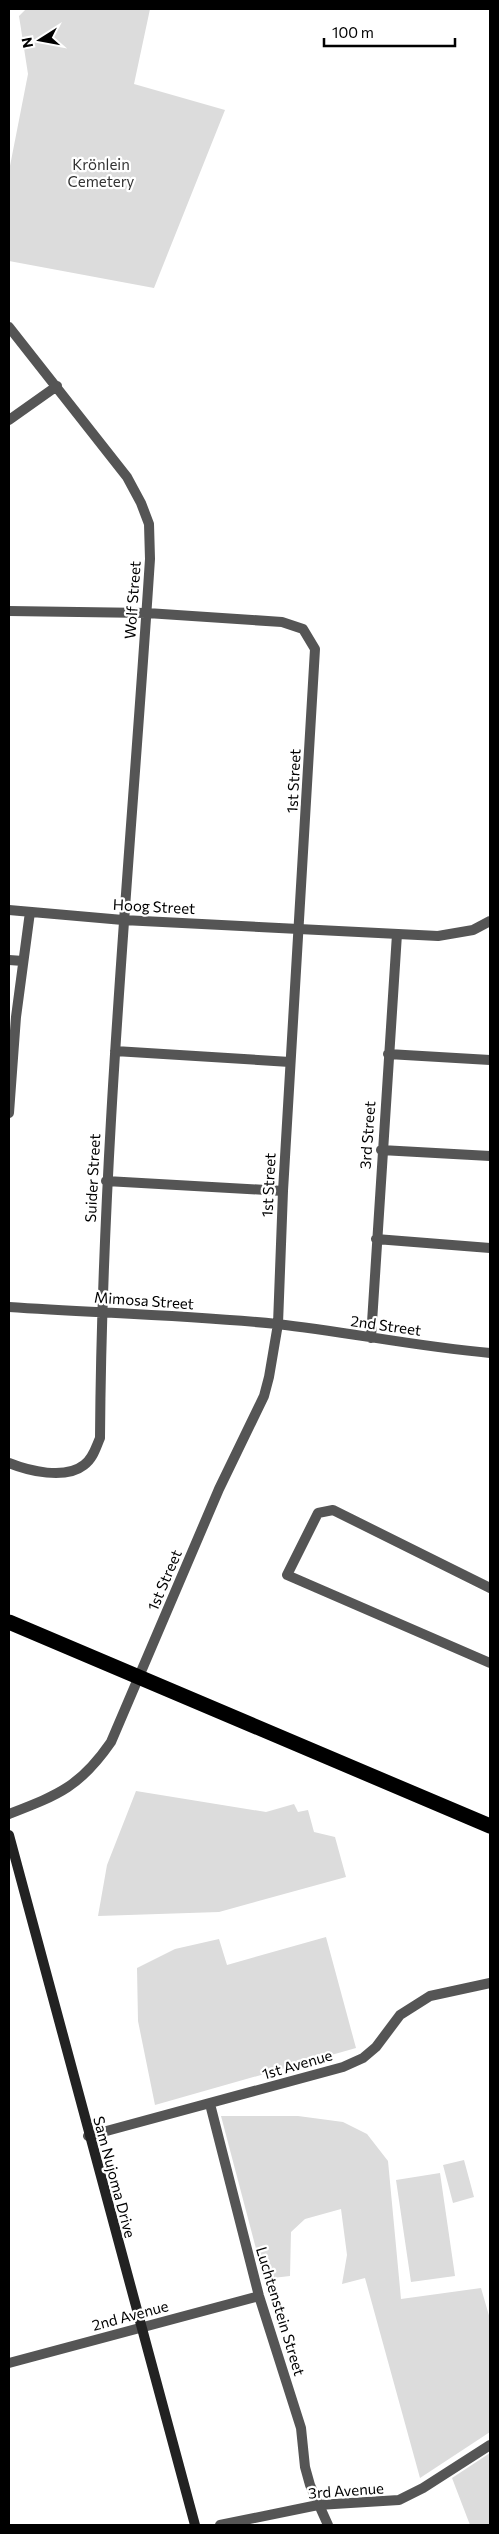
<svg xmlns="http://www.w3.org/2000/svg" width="499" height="2534" viewBox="0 0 499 2534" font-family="Commissioner,sans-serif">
	<rect width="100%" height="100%" fill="#fff"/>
	<path fill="#dcdcdc" d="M26,9H150L134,84L225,110L154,288L9,261V171L28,74L19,16Z
		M136,1791L266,1812L294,1804L298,1812L308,1810L314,1832L335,1837L346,1877L219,1912L98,1916L107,1865Z
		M326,1937L356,2048L155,2105L138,2021L137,1968L175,1949L219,1939L227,1965Z
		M221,2116H298L343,2122L367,2134L388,2161L401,2299L481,2288L490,2319V2432L420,2478L365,2278L342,2284L347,2255L341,2209L305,2219L291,2232L290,2276L264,2279Z
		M464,2160L474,2197L453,2203L443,2165Z
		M440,2173L455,2276L411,2282L396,2180Z
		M490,2453V2525H470L452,2478Z"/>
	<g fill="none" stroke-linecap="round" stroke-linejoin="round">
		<path stroke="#555" stroke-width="10" d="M9,327L127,477L141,503L149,524L150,559C131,852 102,1144 100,1438C96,1447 93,1459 84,1465C65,1480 29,1471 9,1463
			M9,420L57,386
			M9,611L147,613L282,622L303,629L315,649L283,1191L278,1324L269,1377L264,1396L219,1489L111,1742C80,1787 58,1795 9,1814
			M9,910L123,920L438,936L473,930L490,921
			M9,960L23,961
			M115,1051L290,1062
			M388,1054L490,1060
			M9,1113L16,1017L30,912
			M381,1150L490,1156
			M106,1181L283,1191
			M376,1239L490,1248
			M9,1307C98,1313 188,1315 277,1324C348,1332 419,1347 490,1353
			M371,1338L397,934
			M490,1588L333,1510L318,1513L287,1575L490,1663
			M210,2104L259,2296L301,2428L305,2467L310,2485L328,2525
			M88,2136L343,2067L363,2058L376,2047L400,2015L430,1996L490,1983
			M9,2363L259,2296
			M220,2525L318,2505L399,2500L423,2488L490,2445"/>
		<path stroke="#222" stroke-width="10" d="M9,1835L195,2525"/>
		<path stroke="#000" stroke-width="15" d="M9,1622L490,1826"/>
	</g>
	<g text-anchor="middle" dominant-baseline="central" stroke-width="4.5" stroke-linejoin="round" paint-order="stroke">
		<g font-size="15" fill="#333" stroke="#fff">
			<text x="101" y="164">Krönlein<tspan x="101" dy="17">Cemetery</tspan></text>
		</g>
		<g font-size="15" fill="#000" stroke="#fff">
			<text transform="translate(132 600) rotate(-86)">Wolf Street</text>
			<text transform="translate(293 781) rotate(-87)">1st Street</text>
			<text transform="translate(154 906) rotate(3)">Hoog Street</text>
			<text transform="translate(367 1135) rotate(-86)">3rd Street</text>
			<text transform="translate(92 1178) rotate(-87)">Suider Street</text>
			<text transform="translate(268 1185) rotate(-87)">1st Street</text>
			<text transform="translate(144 1300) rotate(4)">Mimosa Street</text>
			<text transform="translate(386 1325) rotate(8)">2nd Street</text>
			<text transform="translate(164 1580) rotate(-67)">1st Street</text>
			<text transform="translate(297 2064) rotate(-16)">1st Avenue</text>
			<text transform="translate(115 2177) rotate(75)">Sam Nujoma Drive</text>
			<text transform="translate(281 2311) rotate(73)">Luchtenstein Street</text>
			<text transform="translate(130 2315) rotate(-15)">2nd Avenue</text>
			<text transform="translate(346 2490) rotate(-4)">3rd Avenue</text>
		</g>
	</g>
	<rect width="499" height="2534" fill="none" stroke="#000000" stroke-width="20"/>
	<g transform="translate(40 40) rotate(259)" stroke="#ffffff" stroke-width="4" paint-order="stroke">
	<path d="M0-4L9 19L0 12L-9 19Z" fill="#000000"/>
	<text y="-8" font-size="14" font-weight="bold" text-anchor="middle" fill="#000000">N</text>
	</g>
	<path d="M324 38v8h131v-8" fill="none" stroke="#000000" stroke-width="2.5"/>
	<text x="332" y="38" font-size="15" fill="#000000" stroke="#ffffff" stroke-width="4" paint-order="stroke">100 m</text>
</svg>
